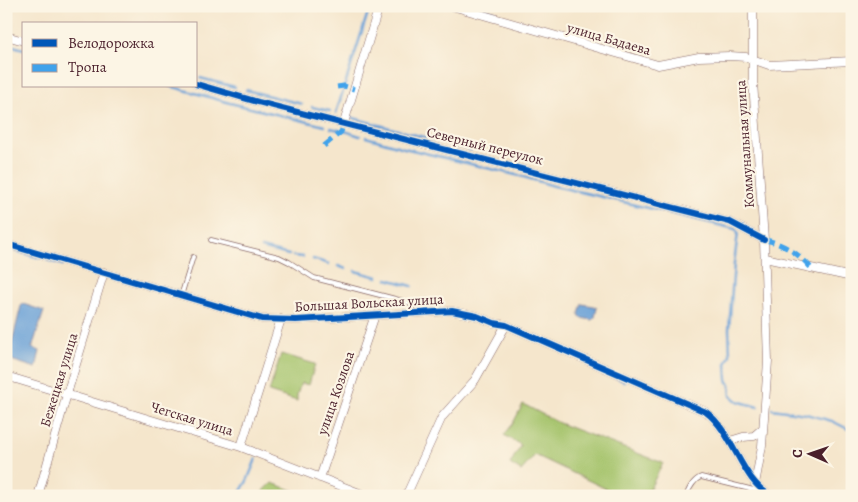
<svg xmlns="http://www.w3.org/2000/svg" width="858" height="502" viewBox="0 0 858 502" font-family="Alegreya,serif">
	<rect width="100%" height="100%" fill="#fcf5e5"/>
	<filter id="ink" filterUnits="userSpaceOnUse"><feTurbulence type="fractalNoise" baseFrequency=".02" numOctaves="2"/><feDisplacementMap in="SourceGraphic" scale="10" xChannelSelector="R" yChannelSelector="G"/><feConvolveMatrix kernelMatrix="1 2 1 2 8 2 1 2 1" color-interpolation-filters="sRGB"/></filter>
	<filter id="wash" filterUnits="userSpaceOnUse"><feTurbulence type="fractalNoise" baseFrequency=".0096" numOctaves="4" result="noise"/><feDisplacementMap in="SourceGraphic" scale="20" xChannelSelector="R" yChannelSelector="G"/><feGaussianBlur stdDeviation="1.12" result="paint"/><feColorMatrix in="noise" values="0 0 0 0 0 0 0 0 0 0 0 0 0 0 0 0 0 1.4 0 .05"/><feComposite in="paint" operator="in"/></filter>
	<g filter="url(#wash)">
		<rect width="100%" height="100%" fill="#f5e6cc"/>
		<path fill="#a4c36b" stroke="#77714b" d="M281,354L315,364L309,385L301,383L297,395V401L269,392Z
			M523,404L559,423L663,463L646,496L619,495L535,455L521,471L510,464L521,445L504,435L512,425Z
			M272,483L309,496H258Z"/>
		<path fill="#69a0d7" stroke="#5a6081" d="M23,304L44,311L32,348L40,351L36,368L8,359L21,306Z
			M582,304L594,306L597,308L595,317L592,320L581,318L579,314Z"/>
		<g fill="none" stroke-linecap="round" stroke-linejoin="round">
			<path stroke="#69a0d7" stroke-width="2.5" d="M483,8L494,12
				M6,44L24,49
				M200,78L235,87
				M170,86L230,103L325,126
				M246,90L302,104
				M312,107L330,111
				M336,113L370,6
				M350,117L471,150
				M331,128L339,130
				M345,131L360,136
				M366,137L404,148L520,176L554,186L594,195L735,229L738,233L734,263L729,329L730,355L726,364L727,380L730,385L731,396L737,401L758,407
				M6,248L40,258
				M261,248L289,255
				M293,256L303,257
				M313,259L329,264
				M47,260L63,265
				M338,266L346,269
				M355,271L378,277
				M387,279L412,286
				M600,370L624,381
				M772,409L806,414L832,421L852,431
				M238,496L247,481L256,459"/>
		</g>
	</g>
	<g filter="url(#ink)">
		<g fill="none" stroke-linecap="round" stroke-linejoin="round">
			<g stroke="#866563" stroke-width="5.5">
				<path id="service" d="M211,240L279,257L289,262L314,278L407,302L415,305L423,311
					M181,296L193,257
					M686,496C689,489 693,480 701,477L762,492"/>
			</g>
			<g stroke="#866563" stroke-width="9">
				<path id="minor" d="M452,6L658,65L699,57L730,56L746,57L769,65L852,61
					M753,6V82L764,240L768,361L762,446L755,484
					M6,36L24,41
					M196,84L258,102L730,222L764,240
					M344,123L379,6
					M6,244L262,319L296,320L452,311L477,316L494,323L506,325L706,412C734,433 742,483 772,496
					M765,258L852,277
					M6,376L241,447L367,496
					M730,441L743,437L754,436L762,429
					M241,447L281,319
					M320,478L375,315
					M38,496L67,394L104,272
					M406,496L442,417L475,380L506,325"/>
			</g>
			<use href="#service" stroke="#fff" stroke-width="4"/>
			<use href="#minor" stroke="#fff" stroke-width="8"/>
			<path stroke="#40a2eb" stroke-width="5" stroke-dasharray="10 5" stroke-linecap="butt" d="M337,87L344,86L354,89
				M324,146L341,132L344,123
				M764,240C781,242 801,255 811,268"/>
			<g stroke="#fcf5e5" stroke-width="9">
				<path id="cycleway" d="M196,84L258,102L730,222L764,240
					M6,244L262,319L296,320L452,311L477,316L494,323L506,325L706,412C734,433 742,483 772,496"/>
			</g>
			<use href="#cycleway" stroke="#0057b8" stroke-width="6"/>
		</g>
	</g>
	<g text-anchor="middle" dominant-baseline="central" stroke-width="4.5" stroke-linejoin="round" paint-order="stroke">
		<g font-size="14" fill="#4a1f2b" stroke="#fcf5e5">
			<text transform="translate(609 39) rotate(16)">улица Бадаева</text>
			<text transform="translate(745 144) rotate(-94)">Коммунальная улица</text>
			<text transform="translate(485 146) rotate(14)">Северный переулок</text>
			<text transform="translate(369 303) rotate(-3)">Большая Вольская улица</text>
			<text transform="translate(59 380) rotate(-73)">Бежецкая улица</text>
			<text transform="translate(336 393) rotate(-71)">улица Козлова</text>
			<text transform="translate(192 419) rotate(17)">Чегская улица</text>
		</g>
	</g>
	<rect width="858" height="502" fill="none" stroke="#fcf5e5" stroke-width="25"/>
	<rect x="22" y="22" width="175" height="65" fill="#fcf5e5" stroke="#b59f9b"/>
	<rect x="32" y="39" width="25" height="8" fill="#0057b8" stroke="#b59f9b"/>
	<text x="68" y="48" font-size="15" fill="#4a1f2b">Велодорожка</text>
	<rect x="32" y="64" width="25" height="8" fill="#40a2eb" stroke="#b59f9b"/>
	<text x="68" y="72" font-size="15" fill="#4a1f2b">Тропа</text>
	<g transform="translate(810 454) rotate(272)" stroke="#fcf5e5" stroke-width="4" paint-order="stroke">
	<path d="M0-4L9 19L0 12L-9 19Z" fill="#4a1f2b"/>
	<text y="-8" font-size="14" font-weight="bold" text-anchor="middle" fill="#4a1f2b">С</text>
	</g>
</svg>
